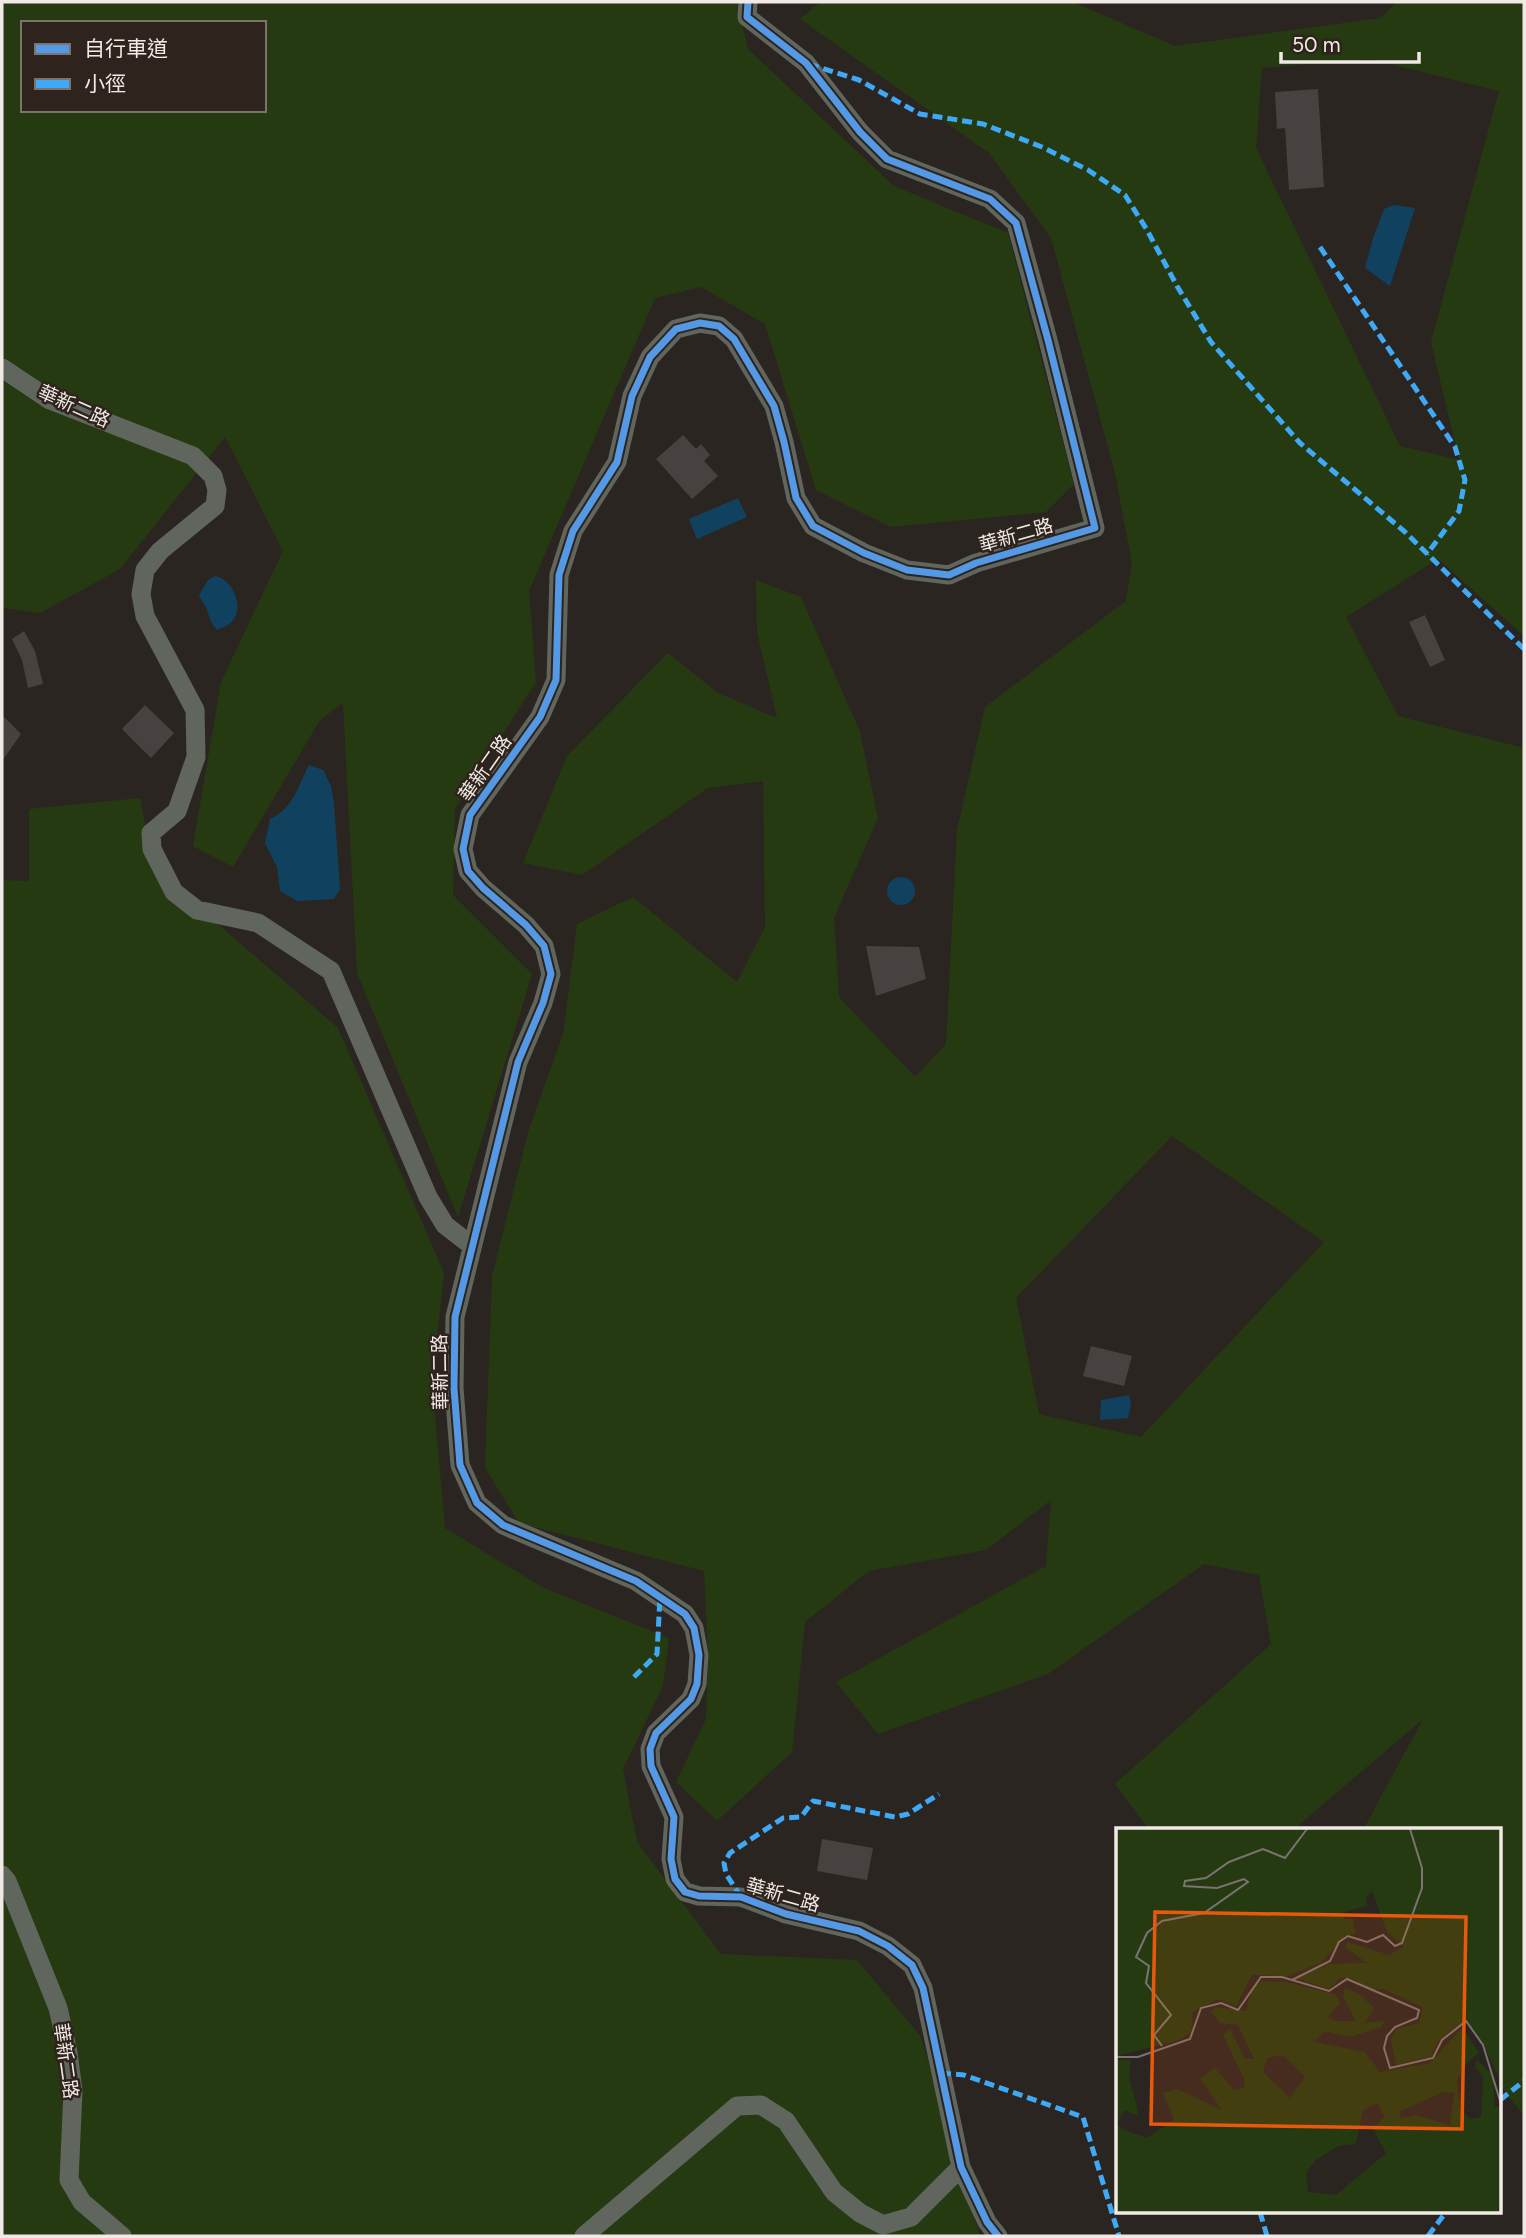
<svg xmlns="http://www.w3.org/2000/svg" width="1526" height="2238" viewBox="0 0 1526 2238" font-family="Figtree,'Noto Sans TC',sans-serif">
	<rect width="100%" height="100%" fill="#2a2521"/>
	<path fill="#263a11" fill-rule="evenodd" d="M2,2H737L748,49L894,186L1008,233L1074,484L1046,512L891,527L816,490L765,324L701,287L655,298L529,591L536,682L455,809L453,895L532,974L458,1217L357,973L343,703L320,720L233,867L193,846L221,682L283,551L225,437L120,569L40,613L2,608ZM23,23H264V110H23Z
		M820,2H1073L1175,46L1381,18L1397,2H1524V636L1438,559L1346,617L1398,716L1524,748V2116L1500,2085V1830H1363L1423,1719L1293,1830H1149L1115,1784L1271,1644L1259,1575L1204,1564L1048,1674L878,1734L836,1682L1046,1566L1051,1500L986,1550L869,1571L805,1622L792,1752L717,1821L676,1782L706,1719L708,1656L704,1571L519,1523L485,1468L492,1276L529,1129L563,1034L577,924L633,897L737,982L765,927L763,781L708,788L582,875L523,863L567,756L668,653L718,693L777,718L757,632L756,580L801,597L860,732L878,818L834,918L839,997L915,1077L946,1044L957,830L985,707L1126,601L1132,564L1115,473L1051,238L989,153L800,19ZM1371,59L1499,91L1431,342L1459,460L1400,446L1256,148L1262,68ZM1172,1136L1324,1242L1141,1437L1039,1414L1016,1298Z
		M140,798L153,868L338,1028L444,1273L432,1382L445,1528L542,1587L669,1638L663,1686L623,1769L637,1842L721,1954L857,1960L921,2037L980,2236H2V880L29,881V809Z"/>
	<path fill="#10415f" d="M1394,205L1415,208L1390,286L1365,268L1373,238L1384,209Z
		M738,498L747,517L697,539L689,519Z
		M215,576C231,578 243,603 235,617C231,625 224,627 217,630C211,623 210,619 207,610C205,604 201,601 199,595L208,580Z
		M309,765L323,770L331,786L334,803L340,889L334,899L297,901L280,891L277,867L265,843L270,819C293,809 298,786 309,765Z
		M887 891a14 14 0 1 1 28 0a14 14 0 1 1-28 0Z
		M1129,1395L1131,1405L1128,1418L1100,1420L1101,1400Z"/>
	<path fill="#47423f" d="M1318,89L1324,187L1289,190L1285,128L1277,129L1275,92Z
		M683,435L696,449L701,444L710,455L704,461L718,476L692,499L656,459Z
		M1425,615L1445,660L1430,667L1409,622Z
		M24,631L35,651L43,684L28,688L22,660L12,639Z
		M145,705L174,733L151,758L122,729Z
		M2,715L21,734L2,761Z
		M866,946L919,947L926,979L876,996Z
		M1091,1346L1132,1356L1124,1386L1083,1376Z
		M822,1839L873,1848L867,1880L817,1871Z"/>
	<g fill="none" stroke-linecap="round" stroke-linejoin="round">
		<path stroke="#60665e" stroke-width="19" d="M748,2L747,17L806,63L860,132L887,159L990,199L1016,223L1048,340L1095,528L976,563L949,575L907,570L864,553L813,526L796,498L784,442L774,406L734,339L719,326L700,323L676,329L650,357L632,396L617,462L573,531L559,575L556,680L540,717L470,815L463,849L468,871L483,888L526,925L544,946L551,974L543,1003L518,1062L455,1317L454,1388L460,1465L477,1503L503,1525L636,1581L685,1614L694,1628L699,1655L697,1684L691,1699L656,1733L650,1749L651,1766L674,1817L671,1859L675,1879L685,1892L699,1896L741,1897L786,1914L859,1931L888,1946L912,1965L923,1988L961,2167L987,2222L998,2236
			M2,368L50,400L193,456L213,476L217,490L215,506L160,551L145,570L141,594L145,616L195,710L196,757L177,811L151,833L152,849L174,892L197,910L258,923L331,971L428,1197L445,1225L472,1246
			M2,1875L7,1881L58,2008L68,2052L73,2091L69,2180L82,2202L122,2236
			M584,2236L737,2106L761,2105L786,2121L834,2192L860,2213L883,2225L911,2217L961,2167"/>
		<path stroke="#3fa9f5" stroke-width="5" stroke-dasharray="10 5" stroke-linecap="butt" d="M809,64L859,80L920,114L983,124L1042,147L1088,170L1125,195L1147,230L1177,286L1211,342L1300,443L1405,532L1524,649
			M1320,247L1455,447L1465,480L1459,511L1427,554
			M634,1677L657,1654L660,1597
			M741,1897L726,1874L724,1863L730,1853L783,1818L801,1817L813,1801L895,1817L908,1814L939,1794
			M941,2073L964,2075L1083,2117L1119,2236
			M1500,2100L1524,2081
			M1260,2212L1267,2236
			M1428,2236L1446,2212"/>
		<g stroke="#2e241d" stroke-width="11">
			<path id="cycleway" d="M748,2L747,17L806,63L860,132L887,159L990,199L1016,223L1048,340L1095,528L976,563L949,575L907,570L864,553L813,526L796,498L784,442L774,406L734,339L719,326L700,323L676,329L650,357L632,396L617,462L573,531L559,575L556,680L540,717L470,815L463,849L468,871L483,888L526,925L544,946L551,974L543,1003L518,1062L455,1317L454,1388L460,1465L477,1503L503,1525L636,1581L685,1614L694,1628L699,1655L697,1684L691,1699L656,1733L650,1749L651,1766L674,1817L671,1859L675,1879L685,1892L699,1896L741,1897L786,1914L859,1931L888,1946L912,1965L923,1988L961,2167L987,2222L998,2236"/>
		</g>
		<use href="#cycleway" stroke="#5399e6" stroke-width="7"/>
	</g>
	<g text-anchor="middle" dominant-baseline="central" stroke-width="5" stroke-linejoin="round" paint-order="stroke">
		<g font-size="19" fill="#f1e9e5" stroke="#2e241d">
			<text transform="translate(74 406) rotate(24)">華新二路</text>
			<text transform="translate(1016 535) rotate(-16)">華新二路</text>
			<text transform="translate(485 768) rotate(-55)">華新二路</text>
			<text transform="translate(440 1372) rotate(-91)">華新二路</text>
			<text transform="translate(783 1895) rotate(16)">華新二路</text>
			<text transform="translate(66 2061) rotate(82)">華新二路</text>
		</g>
	</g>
	<g transform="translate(1116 1828)">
		<rect width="385" height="385" fill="#2a2521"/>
		<path d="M0,1H385V255L367,215L349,192L322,213L315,229L280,237L275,212L280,201L303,195L307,179L267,161L254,162L236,150H224L213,161L180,150L214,136L251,135L229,119L232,114L273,127L288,119L271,104L256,63L250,70L251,78L228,84V91H237L239,106L229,108L206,134L172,148L136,147L120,178L102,171L77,184L75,204L64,212L0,228ZM145,153L171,154L220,167L224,175L212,189L219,193H240L227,168L229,160L243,166L258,180L249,195L268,193L265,199L234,209L209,203L198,214L249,224L264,244L314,235L346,200L363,224L348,238L341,252L344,281L354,291L365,289L367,249L359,239L361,232L377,247L379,279H385L384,384H0V232H15L13,250L21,279L22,288L9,282L1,296L8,302L31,310L49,298L58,291L47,265L61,261L106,282L84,251L99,240L118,262L128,260L129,253L107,207L114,201L129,231H138L122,197L104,195L95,184L100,179L130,183L137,158ZM167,227L189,249L174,270L147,244L151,230ZM327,264L338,265L334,297L299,287L283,291L285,283ZM261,275L269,288L257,301L270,325L220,367L192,364L190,345L200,332L222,318L240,316L247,282Z" fill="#263a11" fill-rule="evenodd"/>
		<path fill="none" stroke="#7a736f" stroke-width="2" d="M176,152L214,133L223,114L232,108L251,114L267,107L279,118L286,115L306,60V40L294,1M46,218L38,207L55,187L30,155L33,138L20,129L31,105L46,93L88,85L132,54L128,51L101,60L68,58L69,53L90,50L113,34L147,21L169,30L191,1M0,229H22L74,211L85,180L105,175L122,182L145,149H166L213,163L231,151L303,182L301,190L279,199L271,208L268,220L274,240L317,230L326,212L350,193L367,217L385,276"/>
		<path fill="#e8590c" fill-opacity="0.15" stroke="#e8590c" stroke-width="3.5" d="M39,84L350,89L346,301L35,296Z"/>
		<rect width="385" height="385" fill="none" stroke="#f1e9e5" stroke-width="3.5"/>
	</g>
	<rect width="1526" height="2238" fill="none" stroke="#f1e9e5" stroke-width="7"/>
	<rect x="21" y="21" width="245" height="91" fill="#2e241d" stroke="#7c736d" stroke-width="2"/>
	<rect x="35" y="44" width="35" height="10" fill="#5399e6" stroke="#7c736d" stroke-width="2"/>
	<text x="84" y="56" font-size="21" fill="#f1e9e5">自行車道</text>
	<rect x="35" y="79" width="35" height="10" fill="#3fa9f5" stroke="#7c736d" stroke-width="2"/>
	<text x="84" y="91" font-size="21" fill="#f1e9e5">小徑</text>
	<path d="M1281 52v10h138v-10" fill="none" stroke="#f1e9e5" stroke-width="3.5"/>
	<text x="1292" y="52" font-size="21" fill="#f1e9e5" stroke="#2e241d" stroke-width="5" paint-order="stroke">50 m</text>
</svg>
